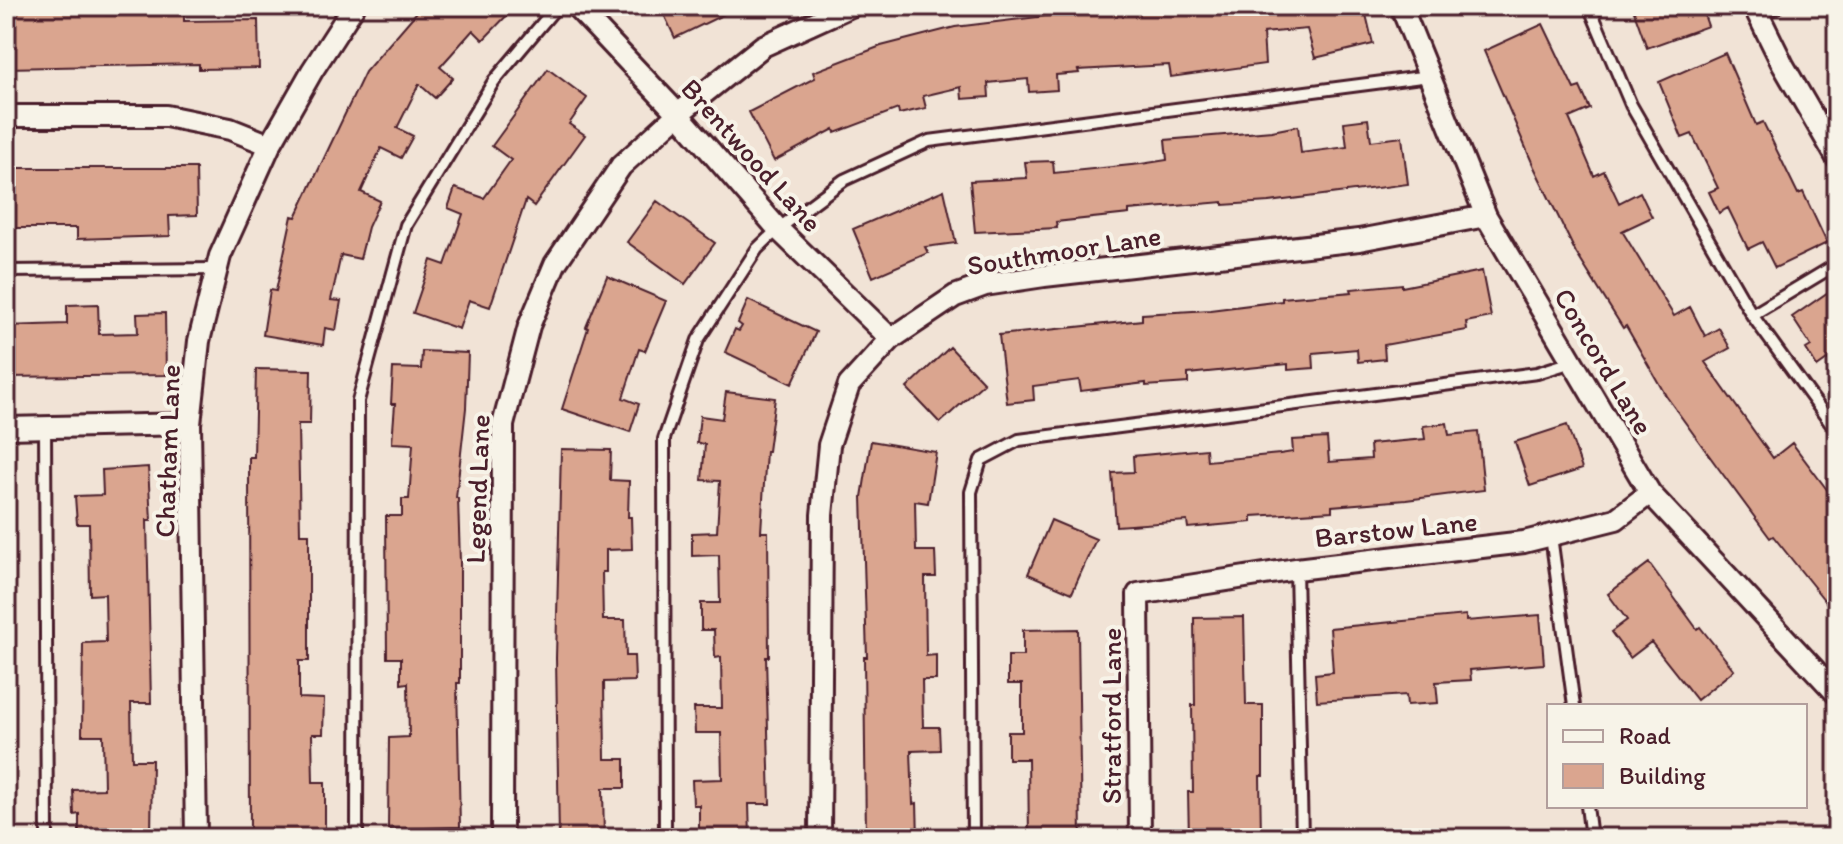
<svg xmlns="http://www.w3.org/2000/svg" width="1843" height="844" viewBox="0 0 1843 844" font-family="Itim,sans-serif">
	<rect width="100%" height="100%" fill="#f1e3d6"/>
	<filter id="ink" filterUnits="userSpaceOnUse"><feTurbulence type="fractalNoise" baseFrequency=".0125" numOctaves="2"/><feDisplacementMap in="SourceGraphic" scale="16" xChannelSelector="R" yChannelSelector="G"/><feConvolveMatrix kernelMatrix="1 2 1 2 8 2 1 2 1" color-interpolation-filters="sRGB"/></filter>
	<g filter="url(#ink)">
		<path fill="#daa58f" stroke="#4a1f2b" stroke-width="2" d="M6,6H106V15L151,14V6H184V21L258,20L259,68L199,69V64L6,68Z
			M422,6H516L483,40L473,30L440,67L453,78L435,98L419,84L397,128L413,136L401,158L381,148L361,192L380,201L368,227L360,259L341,255L331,300L341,301L336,330L325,328L323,345L263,335L270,290L276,291L292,216L296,217L365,72Z
			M660,6H741L675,38Z
			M1161,6H1364L1373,44L1315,58L1307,29L1263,33L1265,64L1171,77L1169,65L1078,70L1079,73L1056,75L1057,90L1029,92L1028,79L988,83L989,97L962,99L961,87L923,96L926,108L899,114L898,109L835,133L834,129L774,161L749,112L815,78L813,72L881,46L955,27L1094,10Z
			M1632,6H1701L1708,26L1647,48Z
			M1543,24L1574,89L1580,87L1590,109L1569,118L1594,176L1604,171L1619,203L1640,192L1652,217L1622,231L1674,316L1690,307L1705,336L1719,328L1730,348L1705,362L1773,458L1792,443L1837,503V616L1773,536L1770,538L1716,465L1666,396L1626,326L1623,328L1576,253L1534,167L1484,51Z
			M1725,53L1756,125L1763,122L1798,194L1803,192L1827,243L1775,268L1762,242L1748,249L1728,208L1719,213L1709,192L1718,188L1692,134L1682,138L1659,82Z
			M548,69L587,98L569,124L585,135L534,206L526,200L490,307L469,300L459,329L413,313L431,260L445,265L463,214L448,208L455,188L484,198L511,160L492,146Z
			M1368,119L1371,141L1402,137L1408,184L1269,202L1223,205V202L1129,210V214L1056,222L1057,228L975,232L970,181L1027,178L1025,162L1053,161L1054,173L1141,164L1167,160L1165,140L1272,131L1298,126L1301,153L1347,147L1344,122Z
			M6,168H196L197,215L169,216L170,236L77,239V228H6Z
			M944,190L956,243L925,247L928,253L873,277L853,229Z
			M657,201L715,243L685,284L627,242Z
			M1482,271L1491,317L1466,322L1467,330L1384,345L1385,359L1358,362L1357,349L1313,353L1314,368L1288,370V364L1188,374V383L1146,386V383L1081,391L1079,380L1033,386L1034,400L1007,403L999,335L1142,320V314L1210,310L1282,301V298L1352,292L1351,289L1402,284V287Z
			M607,276L666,301L645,351L639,349L623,398L639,404L630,432L562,409L588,328L586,327Z
			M1837,286V353L1817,367L1806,349L1811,346L1792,317Z
			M748,300L816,332L792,384L725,352L735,329L739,331L742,326L738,323Z
			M98,304L99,334L138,333L137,314L165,313L166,375L6,377V326L67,324V305Z
			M950,347L984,383L940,423L907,388Z
			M422,351L468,353L466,408L456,498H458L460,562V683H457L460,827L388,829L389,738L409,737L408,683L401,684V658H387L386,516H402V499H409L413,444L392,443L395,404H391L393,368L421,369Z
			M256,369L311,370L310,424H298L300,534H309V661H299V698L324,699L323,734H312L313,782H325V838H250L249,457H254Z
			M726,392L775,398L768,451H766L761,532H768L769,657H766L770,804H749L750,838H699V805H693L692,780L722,779L721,733H695L694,708H722L721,657L715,658L714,630H701V603H720L719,555L692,556V533L717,532L720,481L702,480L705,444L697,443L700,416L722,419Z
			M1447,423L1449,435L1478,432L1484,490L1406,500L1332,506V511L1252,516V522L1188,528L1187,521L1116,526L1112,473L1134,472L1133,456L1206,449L1207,461L1280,454L1293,452L1292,440L1327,438L1329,462L1371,459L1370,444L1425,439L1423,426Z
			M1567,425L1582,469L1530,486L1515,442Z
			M871,441L936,452L928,503L915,501L916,551H935L936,577H925L926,656L936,655V680H922L923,727H939L940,750L911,751L913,804L917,803L918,838H866L864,657H867L862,497Z
			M561,449L611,450L610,480L629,481L628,517H631L632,549L606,550V572H602L603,620H625L626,656H634L635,681L604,682L605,759H625V788H603L604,838H559L556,658Z
			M148,467L151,520H147L151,703H131L132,760H152L151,838H79V814L74,815L73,790L104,789L103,735H82L83,643L106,642L105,594L90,595L89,524H77L75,496L103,495L102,470Z
			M1051,520L1096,539L1072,593L1028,574Z
			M1649,563L1697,629L1700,627L1734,670L1697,700L1651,642L1630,658L1611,632L1627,620L1608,594Z
			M1466,615V621L1540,615L1544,664L1470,670L1471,680L1436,682L1438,703L1407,705L1406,695L1317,701L1315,674L1333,672L1330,628Z
			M1244,617L1246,705H1263V776H1260L1261,838H1189L1188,792H1193L1192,705H1195L1194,618Z
			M1078,629L1081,838H1029L1028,759H1008V732H1022V684H1008V656H1023V630Z"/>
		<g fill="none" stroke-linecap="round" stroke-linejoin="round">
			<g stroke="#4a1f2b" stroke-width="16">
				<path id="lane" d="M1589,6L1631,105L1752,315
					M1759,15L1779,6
					M1837,264L1752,315L1837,432
					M6,271L217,269
					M45,427L47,838
					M1551,536L1574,706
					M1296,569L1302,838
					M1587,806L1591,838
					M1302,835L1423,838
					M357,838L358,401L406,225L494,81L557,6
					M665,838L664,439L698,340L757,249L778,229L844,180L929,141L1429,76
					M973,838L971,492L981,460L1019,440L1537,373L1572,362"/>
			</g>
			<g stroke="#4a1f2b" stroke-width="26">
				<path id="street" d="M576,6L678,114L778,229L891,339
					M1401,6L1486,216L1650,493L1837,694
					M1754,6L1783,65L1837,158
					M6,116H166L230,129L270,145
					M6,428L190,424
					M196,838L190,424L199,341L220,256L270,145L312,71L354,6
					M502,838L503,425L529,326L555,264L621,166L678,114L763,46L851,6
					M820,838L822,515L829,445L849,385L891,339L955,296L985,285L1044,276L1359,240L1486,216
					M1140,838L1138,594L1296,569L1524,542L1616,519L1650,493"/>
			</g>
			<use href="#lane" stroke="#f7f3e8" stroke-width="10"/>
			<use href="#street" stroke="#f7f3e8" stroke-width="20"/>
		</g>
	</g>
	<g text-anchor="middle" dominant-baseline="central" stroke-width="8" stroke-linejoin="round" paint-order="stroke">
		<g font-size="28" fill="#4a1f2b" stroke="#f7f3e8">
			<text transform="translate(752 155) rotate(48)">Brentwood Lane</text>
			<text transform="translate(1064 250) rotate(-9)">Southmoor Lane</text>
			<text transform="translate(1604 361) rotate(59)">Concord Lane</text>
			<text transform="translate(167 451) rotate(-88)">Chatham Lane</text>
			<text transform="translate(477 489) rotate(-88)">Legend Lane</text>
			<text transform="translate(1396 529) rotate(-6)">Barstow Lane</text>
			<text transform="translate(1111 716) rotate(-90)">Stratford Lane</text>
		</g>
	</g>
	<rect width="1843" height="844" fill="none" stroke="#f7f3e8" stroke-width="32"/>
	<rect x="16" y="16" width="1811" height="812" fill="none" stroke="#4a1f2b" stroke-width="3" filter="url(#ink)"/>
	<rect x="1547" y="704" width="260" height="104" fill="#f7f3e8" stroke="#b29e9c" stroke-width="2"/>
	<rect x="1563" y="730" width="40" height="12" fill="#f7f3e8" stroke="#b29e9c" stroke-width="2"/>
	<text x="1619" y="744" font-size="24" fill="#4a1f2b">Road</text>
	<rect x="1563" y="764" width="40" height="24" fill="#daa58f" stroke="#b29e9c" stroke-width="2"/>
	<text x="1619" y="784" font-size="24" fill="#4a1f2b">Building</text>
</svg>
